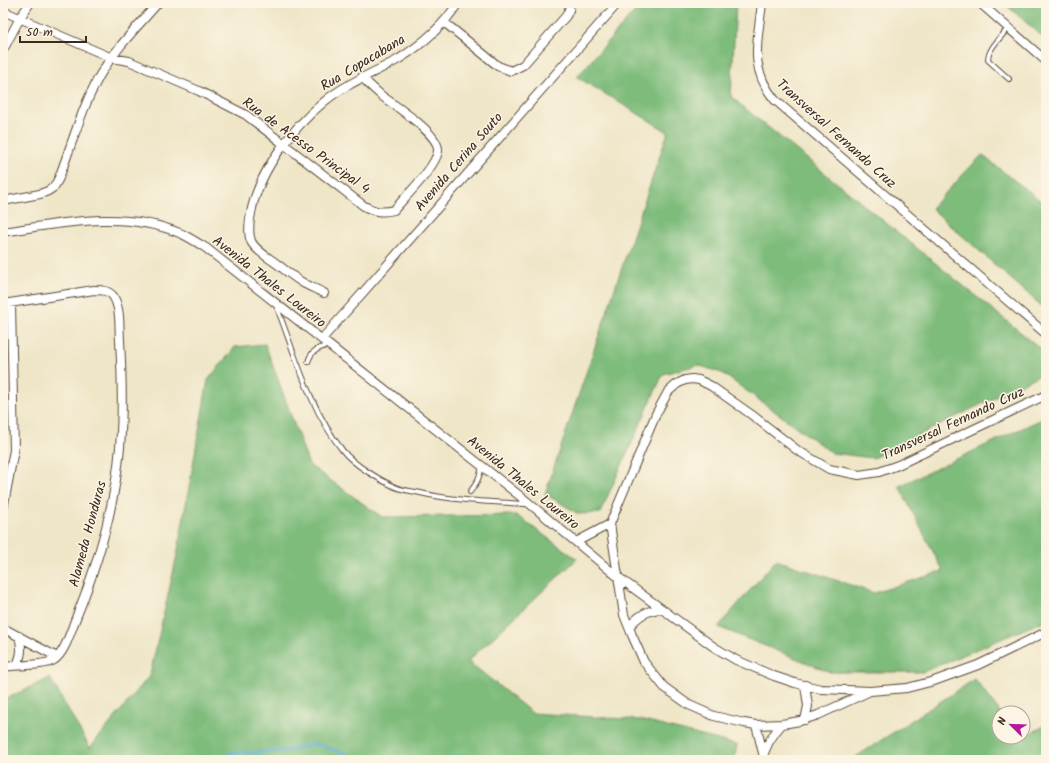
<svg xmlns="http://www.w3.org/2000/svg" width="1049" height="763" viewBox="0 0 1049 763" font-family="Kalam,sans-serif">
	<rect width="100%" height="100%" fill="#fcf5e5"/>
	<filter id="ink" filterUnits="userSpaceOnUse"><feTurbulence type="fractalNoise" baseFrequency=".025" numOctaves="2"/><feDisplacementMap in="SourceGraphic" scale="8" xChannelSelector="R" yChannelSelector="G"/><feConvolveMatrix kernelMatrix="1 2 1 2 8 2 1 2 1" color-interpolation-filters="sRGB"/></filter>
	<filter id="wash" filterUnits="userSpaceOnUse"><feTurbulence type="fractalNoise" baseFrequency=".012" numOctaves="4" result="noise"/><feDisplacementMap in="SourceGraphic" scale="16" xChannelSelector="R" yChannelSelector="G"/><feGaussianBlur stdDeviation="0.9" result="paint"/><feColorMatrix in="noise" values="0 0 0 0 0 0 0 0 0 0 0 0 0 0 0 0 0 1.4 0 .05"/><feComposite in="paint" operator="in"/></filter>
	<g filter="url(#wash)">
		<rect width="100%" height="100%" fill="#efe6c8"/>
		<path fill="#7ebc7c" stroke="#5c734d" d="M642,3H736L731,97L1046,353V372L873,458L832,453L722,373L698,365L663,374L600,513L579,514L545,494L668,132L577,77Z
			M1004,3H1046V40Z
			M982,155L1046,205V310L931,208Z
			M265,344L309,465L382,517L516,515L577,559L468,661L532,713L640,720L737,745L734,760H3V700L50,678L90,748L150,675L177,555L208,380L235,347Z
			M1046,417V620L923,672H830L718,627L776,560L874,593L943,571L899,486Z
			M975,679L1001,713H999V737H1020L1021,738L1046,725V760H851Z"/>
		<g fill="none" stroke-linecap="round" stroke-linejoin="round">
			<path stroke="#5dabd7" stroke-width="2.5" d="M221,760L231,753L285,751L316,744L363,760
				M444,760C454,755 472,757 482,760"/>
		</g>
	</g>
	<g filter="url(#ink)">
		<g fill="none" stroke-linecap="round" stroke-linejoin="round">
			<g stroke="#564638" stroke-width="6">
				<path id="lane" d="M1008,28C1002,37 988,48 988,60L1009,79
					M276,305C295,354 310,410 343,451C354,465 380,480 395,487C402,490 409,491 416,492C453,501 490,502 528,504
					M308,362C311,351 318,348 329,345
					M470,492C477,483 480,477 482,466"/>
			</g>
			<g stroke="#564638" stroke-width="10">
				<path id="street" d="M762,3C758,40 748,68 775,100L1046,334
					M980,3L1046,61
					M3,11L112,58L129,61L199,91L246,115L364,206C375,212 382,213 394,210C405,197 436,167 438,151C440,134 395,106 382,96C375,90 368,84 362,77
					M444,22L498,66L511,71L523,65L566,16L569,10L570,3
					M3,50L20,18L30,3
					M3,201L40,194L48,191L54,187L59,178C72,144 82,107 100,75C116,48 138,26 158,3
					M3,232C62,223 125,209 182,234C190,238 198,243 206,248L530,504L618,577L714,647L736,660L774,676L795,683L821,689L870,691L907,688L934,681L978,665L1046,632
					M324,293C318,290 311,287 305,284C294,278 283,268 273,261C266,256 257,251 252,243C248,236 249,227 250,219C256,174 291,129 325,101C347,83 374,73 399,59C421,45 444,25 458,3
					M3,304L94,290C101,290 108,290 113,296C121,308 119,327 120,341C122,376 123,412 120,447C115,505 98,564 76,618C71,630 65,653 54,660C46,666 14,665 3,667
					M322,339L618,3
					M3,509L14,450L11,303
					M576,542L610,524
					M629,627C638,616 647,610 661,609
					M3,628L57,657
					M17,665C22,654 22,648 19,636
					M805,685L808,706L805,720
					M868,692L818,715L800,721L782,724L756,725L744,723L714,716L689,705L664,687L644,662L632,635L624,615L610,524L656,414L668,392L677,384L685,380L692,379L699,380L711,386L752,415L797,450L829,469L859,475L879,472L898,465L1046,395
					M756,725L763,753
					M762,760C765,747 773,734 782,724"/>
			</g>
			<use href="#lane" stroke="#fff" stroke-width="4"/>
			<use href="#street" stroke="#fff" stroke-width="8"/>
		</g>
	</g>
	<g text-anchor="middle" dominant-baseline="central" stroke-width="3" stroke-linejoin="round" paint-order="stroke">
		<g font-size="14" fill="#3b2a1e" stroke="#fcf5e5">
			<text transform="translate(363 63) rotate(-31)">Rua Copacabana</text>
			<text transform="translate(836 134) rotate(42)">Transversal Fernando Cruz</text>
			<text transform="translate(306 146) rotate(36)">Rua de Acesso Principal 4</text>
			<text transform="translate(459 162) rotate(-49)">Avenida Cerina Souto</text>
			<text transform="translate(269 282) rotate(38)">Avenida Thales Loureiro</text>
			<text transform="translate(953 424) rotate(-25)">Transversal Fernando Cruz</text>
			<text transform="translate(523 483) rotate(39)">Avenida Thales Loureiro</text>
			<text transform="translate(88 534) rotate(-75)">Alameda Honduras</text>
		</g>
	</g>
	<rect width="1049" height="763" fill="none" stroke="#fcf5e5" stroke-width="16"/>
	<g transform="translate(1011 725) rotate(293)"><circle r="19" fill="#fcf5e5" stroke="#afa495"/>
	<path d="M0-3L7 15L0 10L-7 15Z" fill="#b5179e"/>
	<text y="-6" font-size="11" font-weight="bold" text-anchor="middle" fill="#3b2a1e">N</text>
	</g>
	<path d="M20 36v6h66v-6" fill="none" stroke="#3b2a1e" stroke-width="2"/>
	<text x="26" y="36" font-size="12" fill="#3b2a1e" stroke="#fcf5e5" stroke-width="3" paint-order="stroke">50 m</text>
</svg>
